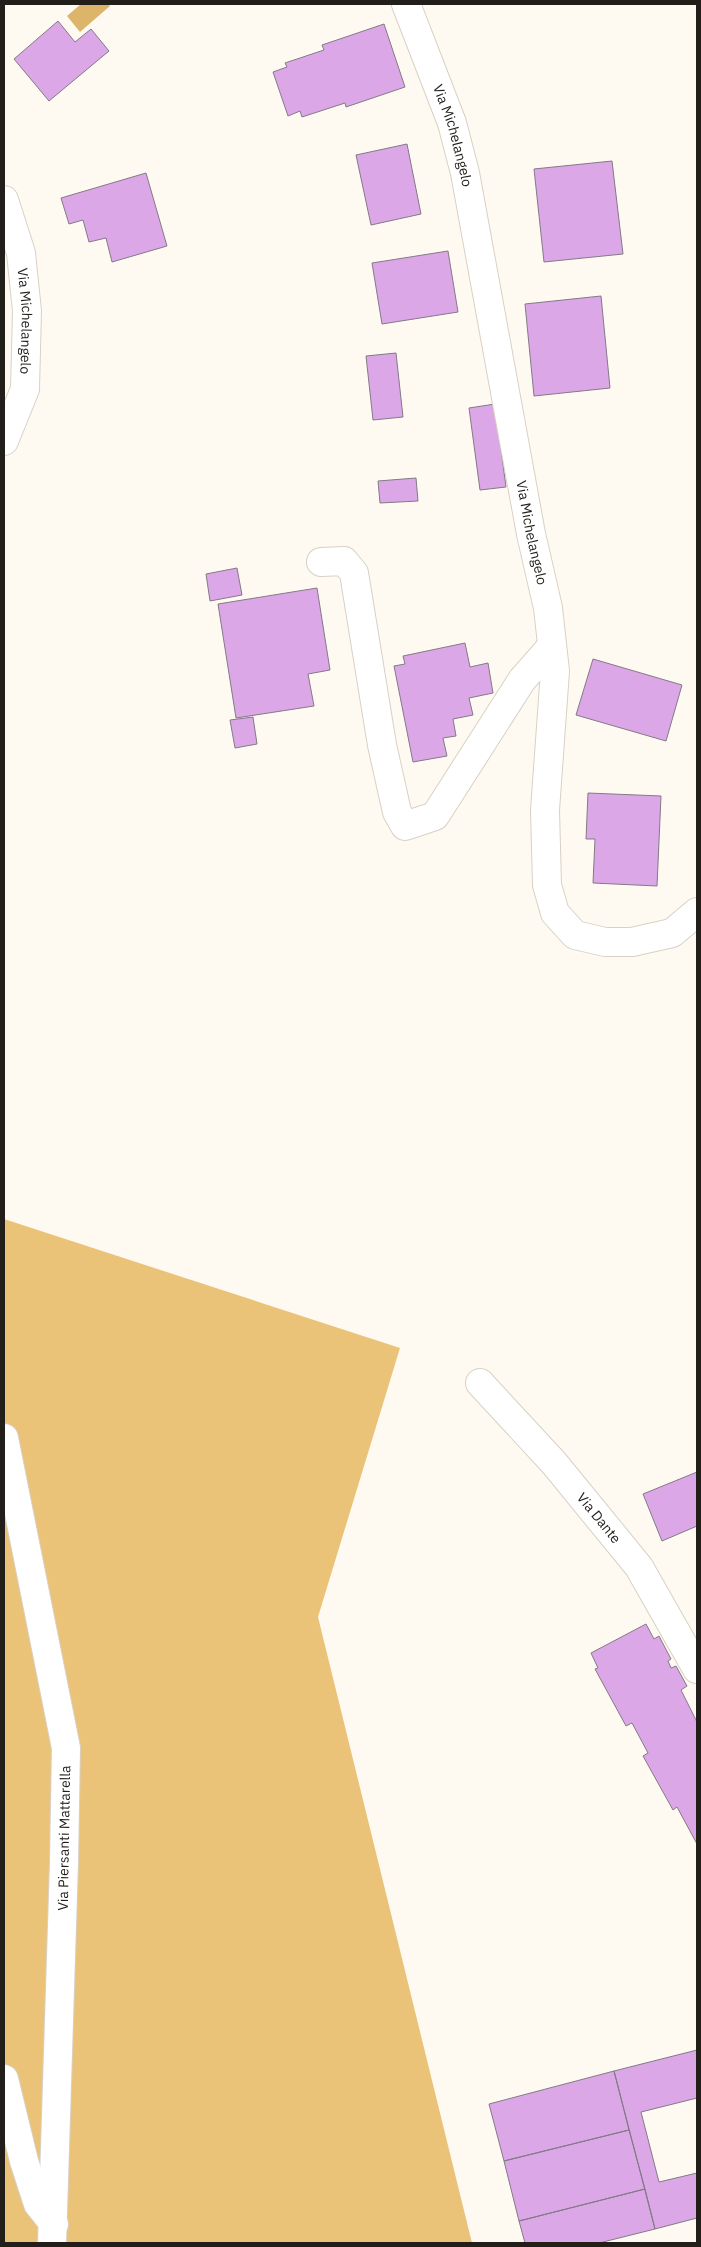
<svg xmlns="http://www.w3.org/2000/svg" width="701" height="2247" viewBox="0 0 701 2247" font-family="'IBM Plex Sans',sans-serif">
	<rect width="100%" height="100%" fill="#fefaf2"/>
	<path fill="#eac379" d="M4,1219L400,1348L318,1617L472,2243H4Z"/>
	<path fill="#dcb56b" d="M81,4H108L110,6L80,32L67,16Z"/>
	<path fill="#dba7e6" stroke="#837a85" d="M58,21L75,42L91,29L109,51L49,101L14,59Z
		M384,24L405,87L346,107L345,103L302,117L300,111L288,116L273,72L287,67L285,63L324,50L322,45Z
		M407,144L421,214L371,225L356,155Z
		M612,161L623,254L544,262L534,169Z
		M146,173L167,246L112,262L106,238L89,242L83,220L69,224L61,198Z
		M448,251L458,312L382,324L372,263Z
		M601,296L610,388L534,396L525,304Z
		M396,353L403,417L373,420L366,356Z
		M495,404L506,487L480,490L469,408Z
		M416,478L418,501L380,503L378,481Z
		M237,568L242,595L210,601L206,574Z
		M317,588L330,670L308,674L314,706L236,718L218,604Z
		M465,643L470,667L488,663L493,693L469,698L473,715L453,719L456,736L443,738L447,756L413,762L394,666L405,664L403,656Z
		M593,659L682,685L666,741L576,715Z
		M253,717L257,744L235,748L230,720Z
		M588,793L661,796L657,886L593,883L595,839H586Z
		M697,1472V1526L662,1541L643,1494Z
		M646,1624L654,1639L659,1636L671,1659L668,1661L671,1668L676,1666L687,1686L681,1690L697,1722V1844L677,1807L673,1810L643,1756L648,1753L632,1723L626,1726L595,1669L598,1668L591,1653Z
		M697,2050V2098L641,2112L659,2182L697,2173V2218L655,2229L614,2071Z
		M614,2071L629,2130L504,2161L489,2104Z
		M629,2130L645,2189L519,2221L504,2161Z
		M645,2189L655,2229L599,2243H525L519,2221Z"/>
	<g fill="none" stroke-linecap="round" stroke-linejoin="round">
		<g stroke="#d8d1c4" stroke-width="30">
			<g id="minor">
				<path id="s1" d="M406,4L452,123L465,173L531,534L548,608L555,671L545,810L547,885L555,913L575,935L605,942H632L672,933L697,912"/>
				<path id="s2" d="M4,200L21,253L27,311L25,389L4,441"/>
				<path d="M321,562L344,561L354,573L382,745L397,812L405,826L435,816L522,680L552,646"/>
				<path id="s3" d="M480,1383L554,1463L639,1567L697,1669"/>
				<path d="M4,1438L66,1748L64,1862L52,2243"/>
				<path d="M4,2079L24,2161L38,2204L54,2224"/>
			</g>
		</g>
		<use href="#minor" stroke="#fff" stroke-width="28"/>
	</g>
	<g text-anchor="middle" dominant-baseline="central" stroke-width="5" stroke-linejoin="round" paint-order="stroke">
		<g font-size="14" fill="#221f1b" stroke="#fff">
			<text stroke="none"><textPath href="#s1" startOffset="140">Via Michelangelo</textPath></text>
			<text stroke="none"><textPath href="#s2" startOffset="124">Via Michelangelo</textPath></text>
			<text stroke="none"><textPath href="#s1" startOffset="545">Via Michelangelo</textPath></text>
			<text stroke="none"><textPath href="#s3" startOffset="180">Via Dante</textPath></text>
			<text transform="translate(64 1838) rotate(-89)">Via Piersanti Mattarella</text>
		</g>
	</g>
	<rect width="701" height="2247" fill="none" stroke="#221f1b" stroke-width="10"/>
</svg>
